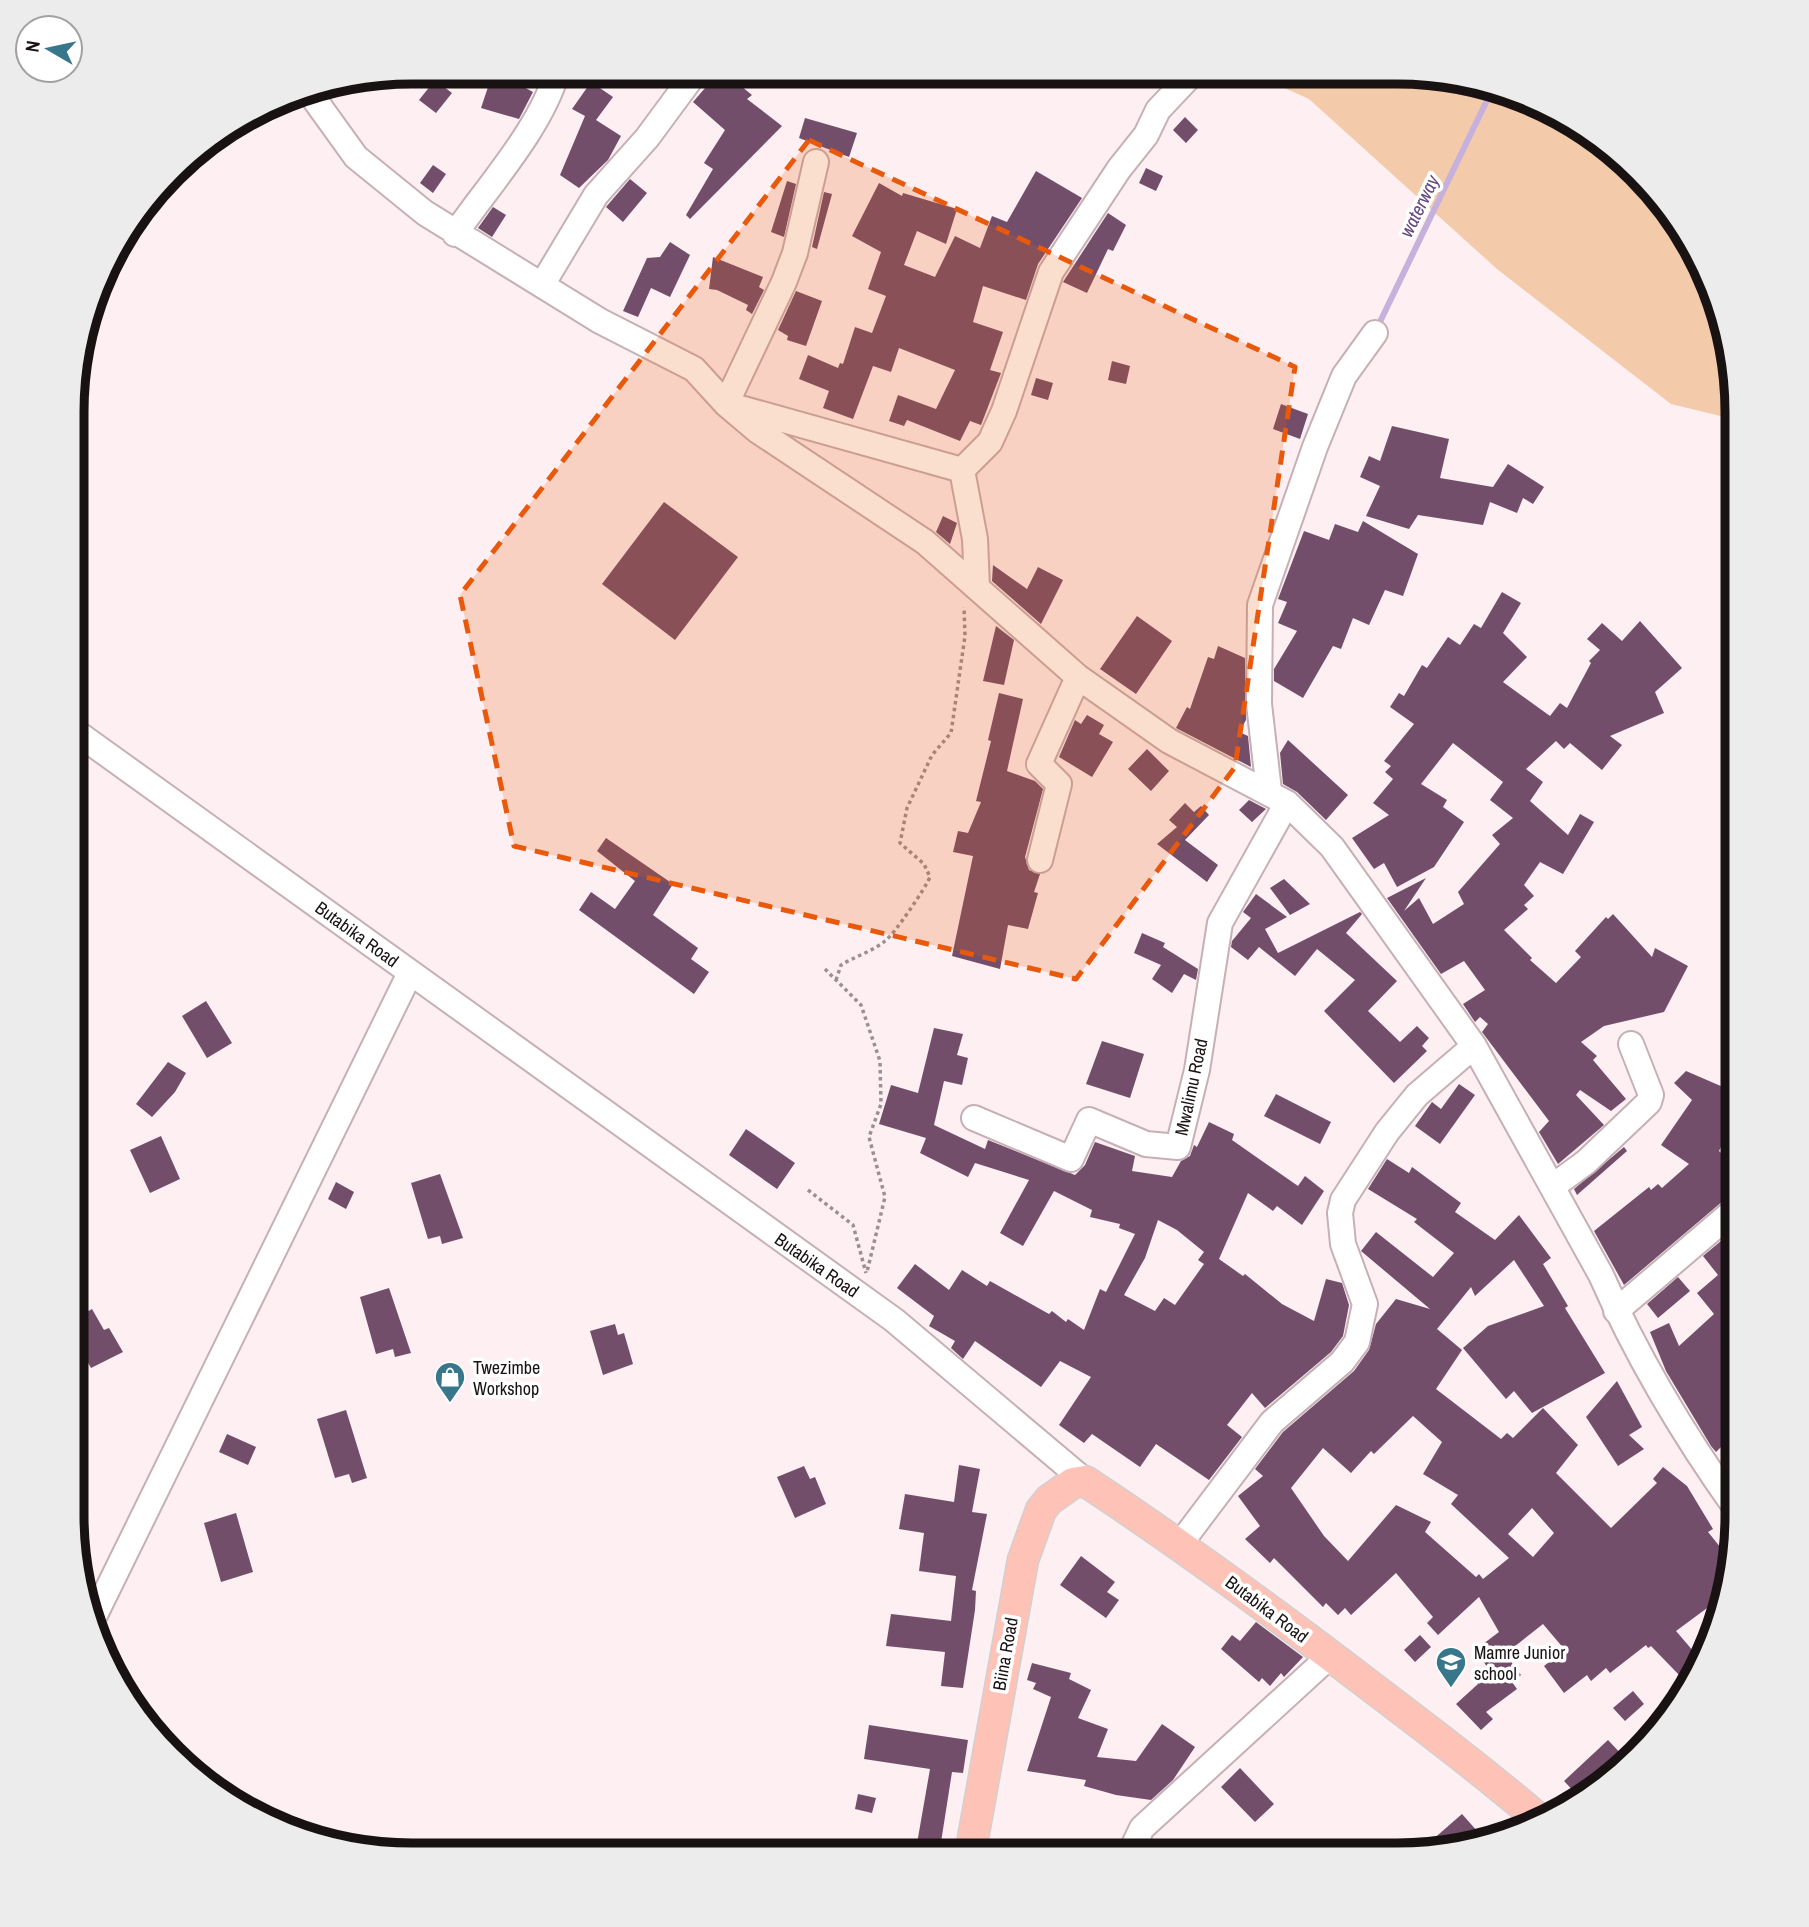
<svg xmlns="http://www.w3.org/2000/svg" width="1809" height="1927" viewBox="0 0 1809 1927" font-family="'Archivo Narrow',sans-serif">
	<rect width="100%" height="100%" fill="#fdeff2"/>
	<path fill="#f4cbaa" d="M1253,74L1441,75L1567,118L1680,223L1719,303L1737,390V420L1671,404L1497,269L1309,99Z"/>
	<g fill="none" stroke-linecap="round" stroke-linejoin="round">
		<path stroke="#c6b1dd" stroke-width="6" d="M1377,328L1491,92"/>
	</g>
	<path fill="#734e6b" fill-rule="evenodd" d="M493,72H511L506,85L522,86L533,92L519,119L481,108Z
		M718,73H725L752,95L747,99L782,126L690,219L686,215L713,169L704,163L725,130L693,102Z
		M435,80L452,93L436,113L419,100Z
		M591,82L613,97L596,120L621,136L608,160L579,188L560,175L585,116L572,109Z
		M1185,117L1198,130L1186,143L1173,130Z
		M805,118L857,133L849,157L799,138Z
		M433,165L446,174L433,193L420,183Z
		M1146,168L1163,176L1156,191L1139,183Z
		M1036,171L1082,198L1038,264L1026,300L983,286L973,322L1003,332L990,370L1001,373L981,425L970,421L960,441L907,420L904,426L889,421L898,395L936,409L955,370L899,348L891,372L873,366L853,419L823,408L829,391L799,379L808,355L838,368L840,363L843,364L855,327L872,333L886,296L868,289L881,252L852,236L879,183L902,196L903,193L957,209L946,244L917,231L904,265L935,277L955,236L980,248L992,216L1007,222Z
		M630,179L647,193L623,222L606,207Z
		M787,181L796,184L784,237L771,232Z
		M824,192L832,194L817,249L812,247Z
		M493,207L506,215L492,237L478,228Z
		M1108,213L1126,225L1113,251L1108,249L1087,293L1063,282Z
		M670,242L690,255L670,297L651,288L638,317L623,311L647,258L660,257Z
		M713,257L763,277L759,287L764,290L752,314L746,310L748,305L717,290L709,289Z
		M796,291L822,301L806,346L787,340L788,336L778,330Z
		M1112,361L1130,366L1126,384L1108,380Z
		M1036,378L1053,383L1048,400L1031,395Z
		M1281,404L1308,414L1300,439L1273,429Z
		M1392,426L1449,439L1440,478L1493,487L1508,464L1544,487L1533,504L1523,498L1517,513L1490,502L1483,525L1418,515L1409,529L1366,516L1380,486L1360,477L1369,456L1380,461Z
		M664,502L738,557L675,640L602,584Z
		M943,516L957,523L950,544L936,532Z
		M1363,521L1418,554L1403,596L1385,590L1369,625L1353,618L1341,649L1333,646L1303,698L1274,681V669L1297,631L1278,623L1287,602L1278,599L1304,531L1329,540L1335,524L1358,532Z
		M993,565L1027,589L1038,567L1063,580L1041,624L992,581Z
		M1502,592L1521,603L1503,633L1527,657L1503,682L1550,716L1560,703L1567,708L1591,663L1589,661L1600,650L1587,639L1602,623L1622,641L1640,621L1682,668L1655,692L1664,713L1610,736L1622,745L1602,770L1570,743L1564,749L1556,741L1526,769L1543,782L1530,801L1568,835L1580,814L1594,822L1563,874L1540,862L1524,885L1534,896L1524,905L1528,909L1504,930L1532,958L1530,960L1556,983L1581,957L1575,951L1606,917L1608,919L1613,914L1652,957L1655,948L1688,966L1664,1012L1604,1026L1581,1042L1597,1056L1593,1060L1626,1099L1611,1111L1580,1090L1576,1095L1604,1125L1558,1164L1539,1132L1549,1121L1482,1032L1488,1024L1480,1017L1475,1022L1463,1004L1485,990L1464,961L1441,974L1387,898L1426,878L1404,911L1419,898L1433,924L1464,904L1458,892L1500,844L1492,835L1513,818L1490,800L1503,782L1453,743L1421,784L1447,800L1443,807L1464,822L1434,867L1397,887L1384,863L1374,869L1352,838L1389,815L1373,803L1393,779L1385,772L1391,766L1384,761L1414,724L1390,707L1399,693L1404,696L1422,665L1427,668L1448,637L1460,645L1474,624L1481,628Z
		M1137,616L1172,641L1136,694L1100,669Z
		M996,626L1014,640L1004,685L983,681Z
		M1218,646L1245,658L1246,720L1239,732L1248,736L1251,767L1176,728L1187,707L1190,709L1208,657L1214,659Z
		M999,693L1023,699L1007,771L1035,781L1043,789L1025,857L1029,870L1040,874L1034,892L1038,893L1028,929L1008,925L1000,969L952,956L973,856L953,852L958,831L968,833L981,802L976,801L991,741L988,740Z
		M1087,715L1104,725L1099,734L1113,742L1092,777L1059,757L1075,720L1081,724Z
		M1288,740L1348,795L1326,820L1297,792L1283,784L1280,753Z
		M1147,749L1169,771L1151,791L1128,769Z
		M1249,800L1266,809L1252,822L1239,810Z
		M1185,803L1194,812L1201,806L1209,815L1185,840L1218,865L1207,882L1157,844L1177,827L1169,820Z
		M606,838L673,884L653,915L698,948L691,959L709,972L694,994L579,910L591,892L615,909L635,881L597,851Z
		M1284,879L1310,904L1290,915L1270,888Z
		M1256,894L1287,917L1265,929L1278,953L1360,912L1362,914L1346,933L1397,981L1368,1011L1400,1042L1417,1026L1429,1038L1422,1046L1427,1051L1394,1083L1324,1011L1355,980L1317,949L1295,976L1259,947L1248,960L1231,947L1232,941L1251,918L1243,912Z
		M1142,933L1165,943L1163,947L1198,969L1196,980L1184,974L1172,993L1152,979L1161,965L1134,953Z
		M206,1001L232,1043L207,1058L182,1016Z
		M934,1028L963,1034L957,1055L968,1058L962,1085L944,1081L934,1125L985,1149L988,1140L1075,1175L1085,1165L1095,1142L1135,1156L1132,1171L1172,1177L1181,1161L1190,1156L1194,1145L1197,1147L1209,1122L1234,1134L1232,1140L1298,1186L1305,1176L1324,1191L1302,1225L1277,1206L1273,1211L1248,1193L1219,1259L1243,1276L1245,1274L1282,1304L1314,1321L1326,1279L1342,1283L1349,1305L1343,1336L1331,1352L1265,1408L1252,1393L1227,1425L1242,1437L1209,1480L1156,1444L1140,1467L1092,1434L1084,1443L1059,1425L1091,1377L1060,1361L1041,1387L975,1341L963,1359L951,1348L955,1341L929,1326L934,1316L897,1288L915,1264L949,1290L962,1270L987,1286L990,1281L1049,1314L1052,1311L1066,1322L1068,1319L1084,1330L1100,1289L1106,1292L1135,1234L1119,1228L1120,1224L1090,1217L1092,1210L1054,1191L1023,1246L1000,1233L1029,1180L975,1163L968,1177L920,1153L926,1138L879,1124L891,1085L918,1093ZM1158,1220L1177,1230L1204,1252L1198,1260L1204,1264L1175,1305L1164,1298L1155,1311L1124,1295L1145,1258Z
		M1102,1041L1144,1054L1130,1098L1086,1084Z
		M168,1062L186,1073L175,1092L152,1117L136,1104Z
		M1686,1071L1737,1093V1113L1719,1151L1737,1168V1183L1727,1192L1730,1195L1624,1285L1594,1231L1649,1187L1651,1190L1658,1184L1662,1188L1689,1164L1661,1145L1692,1100L1674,1083Z
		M1459,1084L1475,1095L1440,1144L1415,1126L1432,1102L1441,1109Z
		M1276,1094L1331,1122L1320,1144L1264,1116Z
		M746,1129L795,1163L777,1189L729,1155Z
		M161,1136L180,1179L150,1193L130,1150Z
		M1624,1147L1627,1151L1577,1195L1574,1189Z
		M1387,1159L1409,1173L1412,1167L1461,1203L1455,1212L1495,1240L1519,1215L1551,1258L1543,1264L1568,1306L1565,1308L1605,1373L1532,1413L1514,1391L1506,1399L1463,1348L1488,1326L1544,1306L1514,1260L1475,1296L1471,1287L1437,1329L1462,1350L1436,1389L1501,1439L1507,1433L1513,1438L1543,1408L1578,1445L1556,1473L1611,1528L1657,1483L1653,1479L1663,1467L1687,1486L1713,1529L1708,1532L1730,1559L1718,1600L1676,1631L1700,1659L1682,1678L1651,1646L1648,1648L1646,1645L1610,1673L1606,1668L1591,1681L1587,1675L1564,1693L1544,1666L1565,1650L1543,1624L1505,1654L1521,1675L1512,1682L1517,1689L1486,1712L1493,1719L1481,1730L1456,1704L1478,1684L1474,1679L1488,1668L1475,1650L1499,1632L1479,1597L1438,1635L1427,1623L1433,1617L1396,1573L1351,1615L1345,1608L1338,1615L1326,1603L1323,1607L1274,1558L1270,1563L1245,1539L1260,1526L1238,1496L1263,1476L1255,1469L1283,1432L1354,1371L1369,1350L1376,1324L1396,1299L1430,1309L1361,1251L1376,1232L1433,1277L1454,1253L1414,1222L1417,1219L1368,1189ZM1413,1416L1442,1442L1423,1474L1458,1495L1451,1504L1509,1558L1483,1579L1479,1574L1476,1577L1425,1532L1431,1522L1396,1505L1348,1561L1324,1536L1291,1488L1323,1448L1351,1473L1371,1451L1374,1454ZM1532,1508L1554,1533L1533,1557L1508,1534Z
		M440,1174L463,1238L442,1244L440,1236L428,1239L411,1183Z
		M336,1182L354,1192L346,1209L328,1199Z
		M1727,1236L1737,1247V1461L1722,1446L1716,1452L1711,1446L1666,1371L1650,1332L1669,1323L1679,1346L1714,1314L1697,1293L1718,1275L1703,1256Z
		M1678,1277L1690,1291L1658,1318L1647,1304Z
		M389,1288L411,1353L395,1357L393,1349L376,1354L360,1297Z
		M92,1309L104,1330L109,1328L123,1352L91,1368L73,1336L74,1319Z
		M615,1324L618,1335L624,1333L633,1364L603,1375L590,1331Z
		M1617,1381L1642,1427L1629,1435L1644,1449L1618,1466L1586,1417Z
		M346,1410L367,1478L352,1483L349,1474L335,1478L317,1419Z
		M227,1434L256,1447L248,1465L219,1452Z
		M959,1465L980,1469L972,1512L987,1514L972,1590L976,1591L975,1610L963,1688L941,1686L945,1652L886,1646L891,1614L951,1621L956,1576L919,1571L924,1533L899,1529L905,1494L954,1502Z
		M804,1466L810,1479L815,1477L826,1504L795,1518L777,1477Z
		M236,1513L253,1572L221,1582L204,1523Z
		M1081,1556L1115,1582L1107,1592L1119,1600L1106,1618L1060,1585Z
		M1256,1622L1303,1657L1284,1677L1281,1673L1270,1686L1262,1678L1259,1682L1221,1649L1232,1635L1240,1641Z
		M1420,1635L1431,1647L1415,1662L1404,1650Z
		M1032,1663L1071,1673L1069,1679L1091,1690L1078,1718L1108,1729L1097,1757L1136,1761L1162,1724L1195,1747L1173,1780L1151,1800L1116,1795L1084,1786L1086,1780L1027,1771L1051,1697L1033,1689L1036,1683L1027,1680Z
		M1633,1691L1644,1704L1625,1721L1613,1708Z
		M869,1725L968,1740L963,1773L952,1772L939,1855H915L930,1769L864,1759Z
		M1608,1740L1624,1757L1582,1800L1564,1781Z
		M1240,1768L1274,1804L1255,1822L1221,1787Z
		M858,1794L876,1798L872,1813L855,1809Z
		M1462,1814L1486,1841L1415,1855Z"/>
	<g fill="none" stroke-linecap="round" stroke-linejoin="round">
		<g stroke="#c6b0b5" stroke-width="28">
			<path id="minor" d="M307,89L356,157L425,213L600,321L694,369L726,404L758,431L925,542L1078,677L1169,741L1287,803L1332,847L1474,1046L1601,1275C1637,1357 1685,1437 1737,1510
				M816,162L795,253L784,282L726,404L962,470
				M455,234C488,186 541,128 557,72
				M542,285L596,195L647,138L695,73
				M977,587L975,539L962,470L990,442L1004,411L1051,272L1119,169L1146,135L1158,110L1192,74
				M76,732L894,1320L1085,1481
				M1269,791L1259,704L1260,605L1315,447L1344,376L1375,333
				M1040,860L1059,784L1039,764L1078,677
				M974,1118L1071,1159L1089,1120L1146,1144L1178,1147L1197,1070L1220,923L1287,803
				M1552,1187L1586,1162L1649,1102L1651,1095L1631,1044
				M1616,1311L1737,1208
				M1180,1544L1272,1422L1342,1362L1357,1342L1365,1304L1343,1244L1340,1213L1343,1200L1387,1132L1417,1095L1474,1046
				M90,1625L410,973
				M1129,1855L1142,1828L1330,1656"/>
		</g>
		<g stroke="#d1d0d0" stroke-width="33">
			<path id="major" d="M970,1855L1023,1560L1041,1510L1049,1500L1073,1483L1085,1481C1182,1545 1276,1614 1369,1685C1427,1729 1485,1773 1540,1820"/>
		</g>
		<path stroke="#9a8f91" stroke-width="3.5" stroke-dasharray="3.5 3.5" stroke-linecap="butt" d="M825,969L861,1005L880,1061L881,1104L869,1137L885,1197L867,1272
			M836,980L841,965C854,957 873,951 885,941C894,935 926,887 930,877L924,864L900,843L907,808L932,755L951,733L965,636L964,607
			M808,1190L853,1225L866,1273"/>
		<use href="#minor" stroke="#fff" stroke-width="24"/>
		<use href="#major" stroke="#ffc2b6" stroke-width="30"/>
	</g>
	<path fill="#e8590c" fill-opacity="0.2" stroke="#e8590c" stroke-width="5" stroke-dasharray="14 9" stroke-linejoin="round" d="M809,140L1295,367L1235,767L1076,979L514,846L460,595Z"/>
	<defs>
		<g id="shop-pin" transform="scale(1.575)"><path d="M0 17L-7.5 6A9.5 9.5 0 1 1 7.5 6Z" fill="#37768b" stroke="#fff"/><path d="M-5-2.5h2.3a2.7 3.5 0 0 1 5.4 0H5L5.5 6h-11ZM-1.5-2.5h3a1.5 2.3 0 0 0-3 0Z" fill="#fff"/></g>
		<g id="school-pin" transform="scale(1.575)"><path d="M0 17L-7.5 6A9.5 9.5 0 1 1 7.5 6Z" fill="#37768b" stroke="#fff"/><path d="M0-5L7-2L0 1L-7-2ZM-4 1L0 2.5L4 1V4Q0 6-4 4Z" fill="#fff"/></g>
	</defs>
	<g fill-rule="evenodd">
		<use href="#shop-pin" x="450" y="1377"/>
		<use href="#school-pin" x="1451" y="1662"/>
	</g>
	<g text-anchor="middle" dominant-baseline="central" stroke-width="7" stroke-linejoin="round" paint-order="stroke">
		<g font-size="18" fill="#191213" stroke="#fff">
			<text transform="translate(357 934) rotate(36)">Butabika Road</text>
			<text transform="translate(1191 1087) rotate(-78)">Mwalimu Road</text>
			<text transform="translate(817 1265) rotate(35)">Butabika Road</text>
			<text transform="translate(1267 1609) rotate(37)">Butabika Road</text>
			<text transform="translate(1005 1654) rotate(-80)">Biina Road</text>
		</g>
		<g font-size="18" fill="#191213" stroke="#fff" text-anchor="start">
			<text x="473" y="1367">Twezimbe<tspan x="473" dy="21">Workshop</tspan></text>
			<text x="1474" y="1652">Mamre Junior<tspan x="1474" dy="21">school</tspan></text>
		</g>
		<g font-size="19" font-style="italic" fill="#654881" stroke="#fff">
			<text transform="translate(1419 206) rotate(-64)">waterway</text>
		</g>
	</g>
	<path d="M0 0H1809V1927H0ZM412 84H1397A328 328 0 0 1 1725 412V1515A328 328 0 0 1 1397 1843H412A328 328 0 0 1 84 1515V412A328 328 0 0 1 412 84Z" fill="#edecec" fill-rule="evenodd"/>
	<path fill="none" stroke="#191213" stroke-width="9" d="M412 84H1397A328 328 0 0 1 1725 412V1515A328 328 0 0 1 1397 1843H412A328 328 0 0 1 84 1515V412A328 328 0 0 1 412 84Z"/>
	<g transform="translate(49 49) rotate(279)"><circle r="33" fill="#ffffff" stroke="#a3a0a1" stroke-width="2"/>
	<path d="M0-5L12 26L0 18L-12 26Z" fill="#37768b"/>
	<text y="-10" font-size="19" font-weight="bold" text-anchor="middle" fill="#191213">N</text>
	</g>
</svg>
